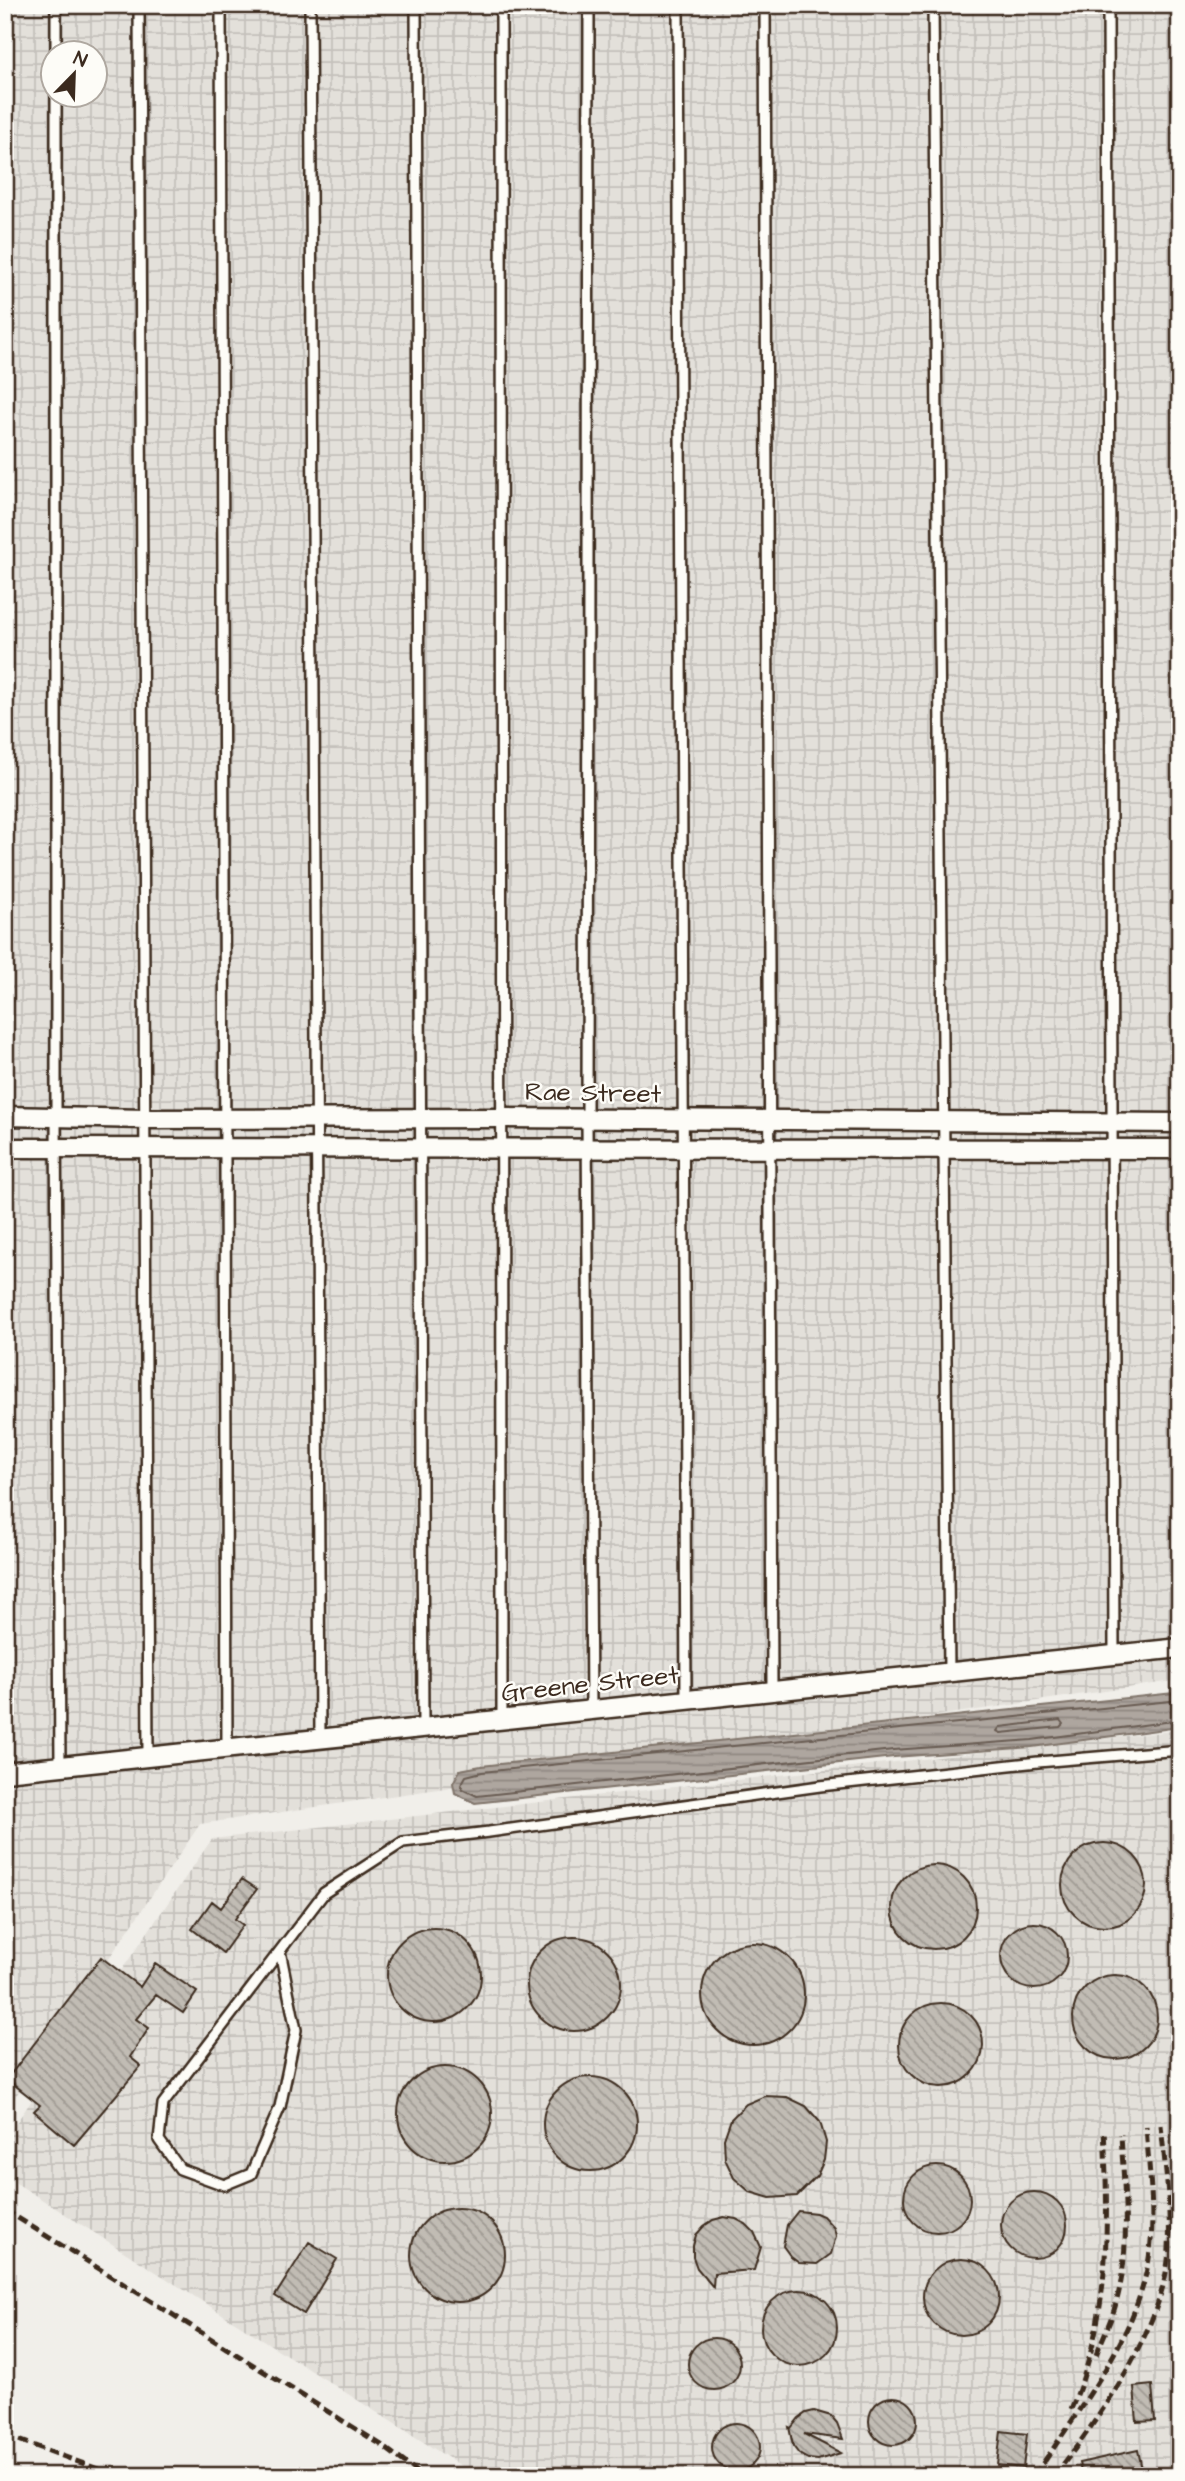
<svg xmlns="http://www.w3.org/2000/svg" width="1185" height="2481" viewBox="0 0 1185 2481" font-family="'Architects Daughter',sans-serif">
	<defs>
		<pattern id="industrial-grid" width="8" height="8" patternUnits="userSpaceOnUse" patternTransform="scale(1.75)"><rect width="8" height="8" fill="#e3e0da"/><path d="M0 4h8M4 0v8" fill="none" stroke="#c4c0bb"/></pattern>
		<pattern id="water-rules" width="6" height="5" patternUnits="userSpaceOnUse" patternTransform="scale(1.75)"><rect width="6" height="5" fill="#aea69f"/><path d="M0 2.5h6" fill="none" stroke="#8f8781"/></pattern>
		<pattern id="building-back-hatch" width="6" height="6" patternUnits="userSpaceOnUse" patternTransform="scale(1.75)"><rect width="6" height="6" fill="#c1bcb4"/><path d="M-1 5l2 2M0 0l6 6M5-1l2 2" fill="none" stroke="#9e9992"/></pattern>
	</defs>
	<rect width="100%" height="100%" fill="#f1efea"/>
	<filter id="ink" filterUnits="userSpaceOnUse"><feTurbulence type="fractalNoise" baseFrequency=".0143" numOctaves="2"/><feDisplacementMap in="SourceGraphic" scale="14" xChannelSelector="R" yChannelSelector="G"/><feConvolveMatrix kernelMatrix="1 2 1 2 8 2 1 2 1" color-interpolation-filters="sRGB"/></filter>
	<g filter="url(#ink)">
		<path fill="url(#industrial-grid)" fill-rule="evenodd" d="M5,5H1180V1680L200,1824L5,2112ZM52,52H94V94H52Z
			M1180,1730V2476H477L5,2176V2139L212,1839Z"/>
		<path fill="url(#water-rules)" stroke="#80746b" stroke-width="2" d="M1174,1693L1180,1694V1727L1032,1747L894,1757L475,1803L455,1793L453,1783L460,1770L481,1766Z"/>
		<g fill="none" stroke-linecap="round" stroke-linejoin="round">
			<path stroke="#695c52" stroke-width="2" d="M1180,1700L482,1772L466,1776L461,1785L463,1789L477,1796L893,1750L1032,1740L1180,1720
				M1060,1720L1063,1724L1060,1727L1001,1733L997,1731L1000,1727Z"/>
		</g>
		<path fill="url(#building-back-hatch)" stroke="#3b2a1e" stroke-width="2" d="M1062 1885a42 42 0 1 1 84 0a42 42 0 1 1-84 0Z
			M892 1907a42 42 0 1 1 84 0a42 42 0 1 1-84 0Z
			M242,1879L257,1889L235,1919L243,1925L223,1953L192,1929L212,1901L221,1908Z
			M1001 1956a33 33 0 1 1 66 0a33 33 0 1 1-66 0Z
			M387 1975a47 47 0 1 1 94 0a47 47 0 1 1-94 0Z
			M527 1984a47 47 0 1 1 94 0a47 47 0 1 1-94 0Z
			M702 1994a51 51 0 1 1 102 0a51 51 0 1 1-102 0Z
			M101,1957L140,1987L155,1964L197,1992L183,2013L156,1995L136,2019L149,2028L130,2057L141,2066L74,2145L34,2111L40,2105L7,2079Z
			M1073 2017a42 42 0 1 1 84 0a42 42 0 1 1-84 0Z
			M899 2045a42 42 0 1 1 84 0a42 42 0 1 1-84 0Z
			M398 2114a47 47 0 1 1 94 0a47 47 0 1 1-94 0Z
			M543 2124a47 47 0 1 1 94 0a47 47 0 1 1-94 0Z
			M765,2096L787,2097L806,2106L820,2122L826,2142L824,2160L817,2176L797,2196L770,2198L750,2192L734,2178L725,2159L724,2139L731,2119L746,2104Z
			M904 2199a33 33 0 1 1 66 0a33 33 0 1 1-66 0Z
			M1001 2225a33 33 0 1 1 66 0a33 33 0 1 1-66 0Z
			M411 2255a47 47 0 1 1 94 0a47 47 0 1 1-94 0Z
			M798,2211L816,2213L823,2216L834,2228L836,2236L831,2254L817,2264L799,2263L791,2257L783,2246L787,2225Z
			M724,2217L736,2219L746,2224L754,2232L761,2247L754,2270L714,2273L713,2287L697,2268L693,2257V2246L696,2235L704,2226L713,2220Z
			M309,2242L337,2259L304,2314L275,2296Z
			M923 2297a38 38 0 1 1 76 0a38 38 0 1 1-76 0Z
			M761 2328a38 38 0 1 1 76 0a38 38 0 1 1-76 0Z
			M688 2364a26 26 0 1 1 52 0a26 26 0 1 1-52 0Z
			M1152,2385L1155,2421L1137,2422L1134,2387Z
			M869 2421a24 24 0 1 1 48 0a24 24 0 1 1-48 0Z
			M814,2411L831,2416L837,2423L843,2439L804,2434L841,2453L818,2460L808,2459L799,2454L793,2446L789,2427L791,2428L799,2418L806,2413Z
			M712 2447a24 24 0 1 1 48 0a24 24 0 1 1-48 0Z
			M1001,2431L1027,2434L1023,2468L997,2465Z
			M1138,2450L1143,2474L1082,2476L1079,2463Z"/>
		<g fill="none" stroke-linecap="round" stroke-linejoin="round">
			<g stroke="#3b2a1e" stroke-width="14">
				<path id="service" d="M139,5L148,1757
					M221,5L227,1749
					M310,5L320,1739
					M416,5L423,1728
					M501,5L502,1720
					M589,5L587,1121L591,1710
					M678,5L686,1700
					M765,5L772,1691
					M933,5L949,1672
					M1108,5L1114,1655
					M56,52V5
					M56,94V1118L60,1767
					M280,1951L296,2030L280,2107L251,2174L224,2185L180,2169L159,2140L163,2104L324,1893L403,1842L489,1832L820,1786L1038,1762L1180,1750"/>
			</g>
			<g stroke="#3b2a1e" stroke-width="23">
				<path id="minor" d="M5,1116L146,1119L503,1118L1180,1123
					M5,1148L1180,1149
					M5,1772L1180,1648"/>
			</g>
			<use href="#service" stroke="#fdfcf7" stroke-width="9"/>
			<use href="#minor" stroke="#fdfcf7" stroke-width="18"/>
			<path stroke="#3b2a1e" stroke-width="5" stroke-dasharray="10 5" stroke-linecap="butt" d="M5,2210L380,2444L423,2476
				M1096,2355C1102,2340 1109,2325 1114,2310C1132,2253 1124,2193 1121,2134
				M1071,2409C1110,2321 1109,2224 1104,2130
				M5,2435L117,2476
				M1045,2461C1084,2401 1132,2341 1147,2269C1157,2223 1149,2173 1146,2126
				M1034,2476L1050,2453
				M1054,2476C1100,2418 1166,2324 1169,2248C1171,2207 1165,2166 1161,2125"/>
		</g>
	</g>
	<g text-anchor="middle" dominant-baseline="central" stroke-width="5" stroke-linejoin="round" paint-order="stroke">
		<g font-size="26" fill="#3b2a1e" stroke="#fdfcf7">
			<text transform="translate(593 1093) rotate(1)">Rae Street</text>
			<text transform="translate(590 1684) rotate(-6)">Greene Street</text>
		</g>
	</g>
	<rect width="1185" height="2481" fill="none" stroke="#fdfcf7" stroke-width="28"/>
	<rect x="14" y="14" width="1157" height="2453" fill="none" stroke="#3b2a1e" stroke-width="2.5" filter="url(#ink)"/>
	<g transform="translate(74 74) rotate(23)"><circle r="33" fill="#fdfcf7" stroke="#afa8a0" stroke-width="2"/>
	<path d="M0-5L12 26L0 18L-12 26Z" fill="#3b2a1e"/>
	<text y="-10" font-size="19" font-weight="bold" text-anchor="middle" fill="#3b2a1e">N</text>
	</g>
</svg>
